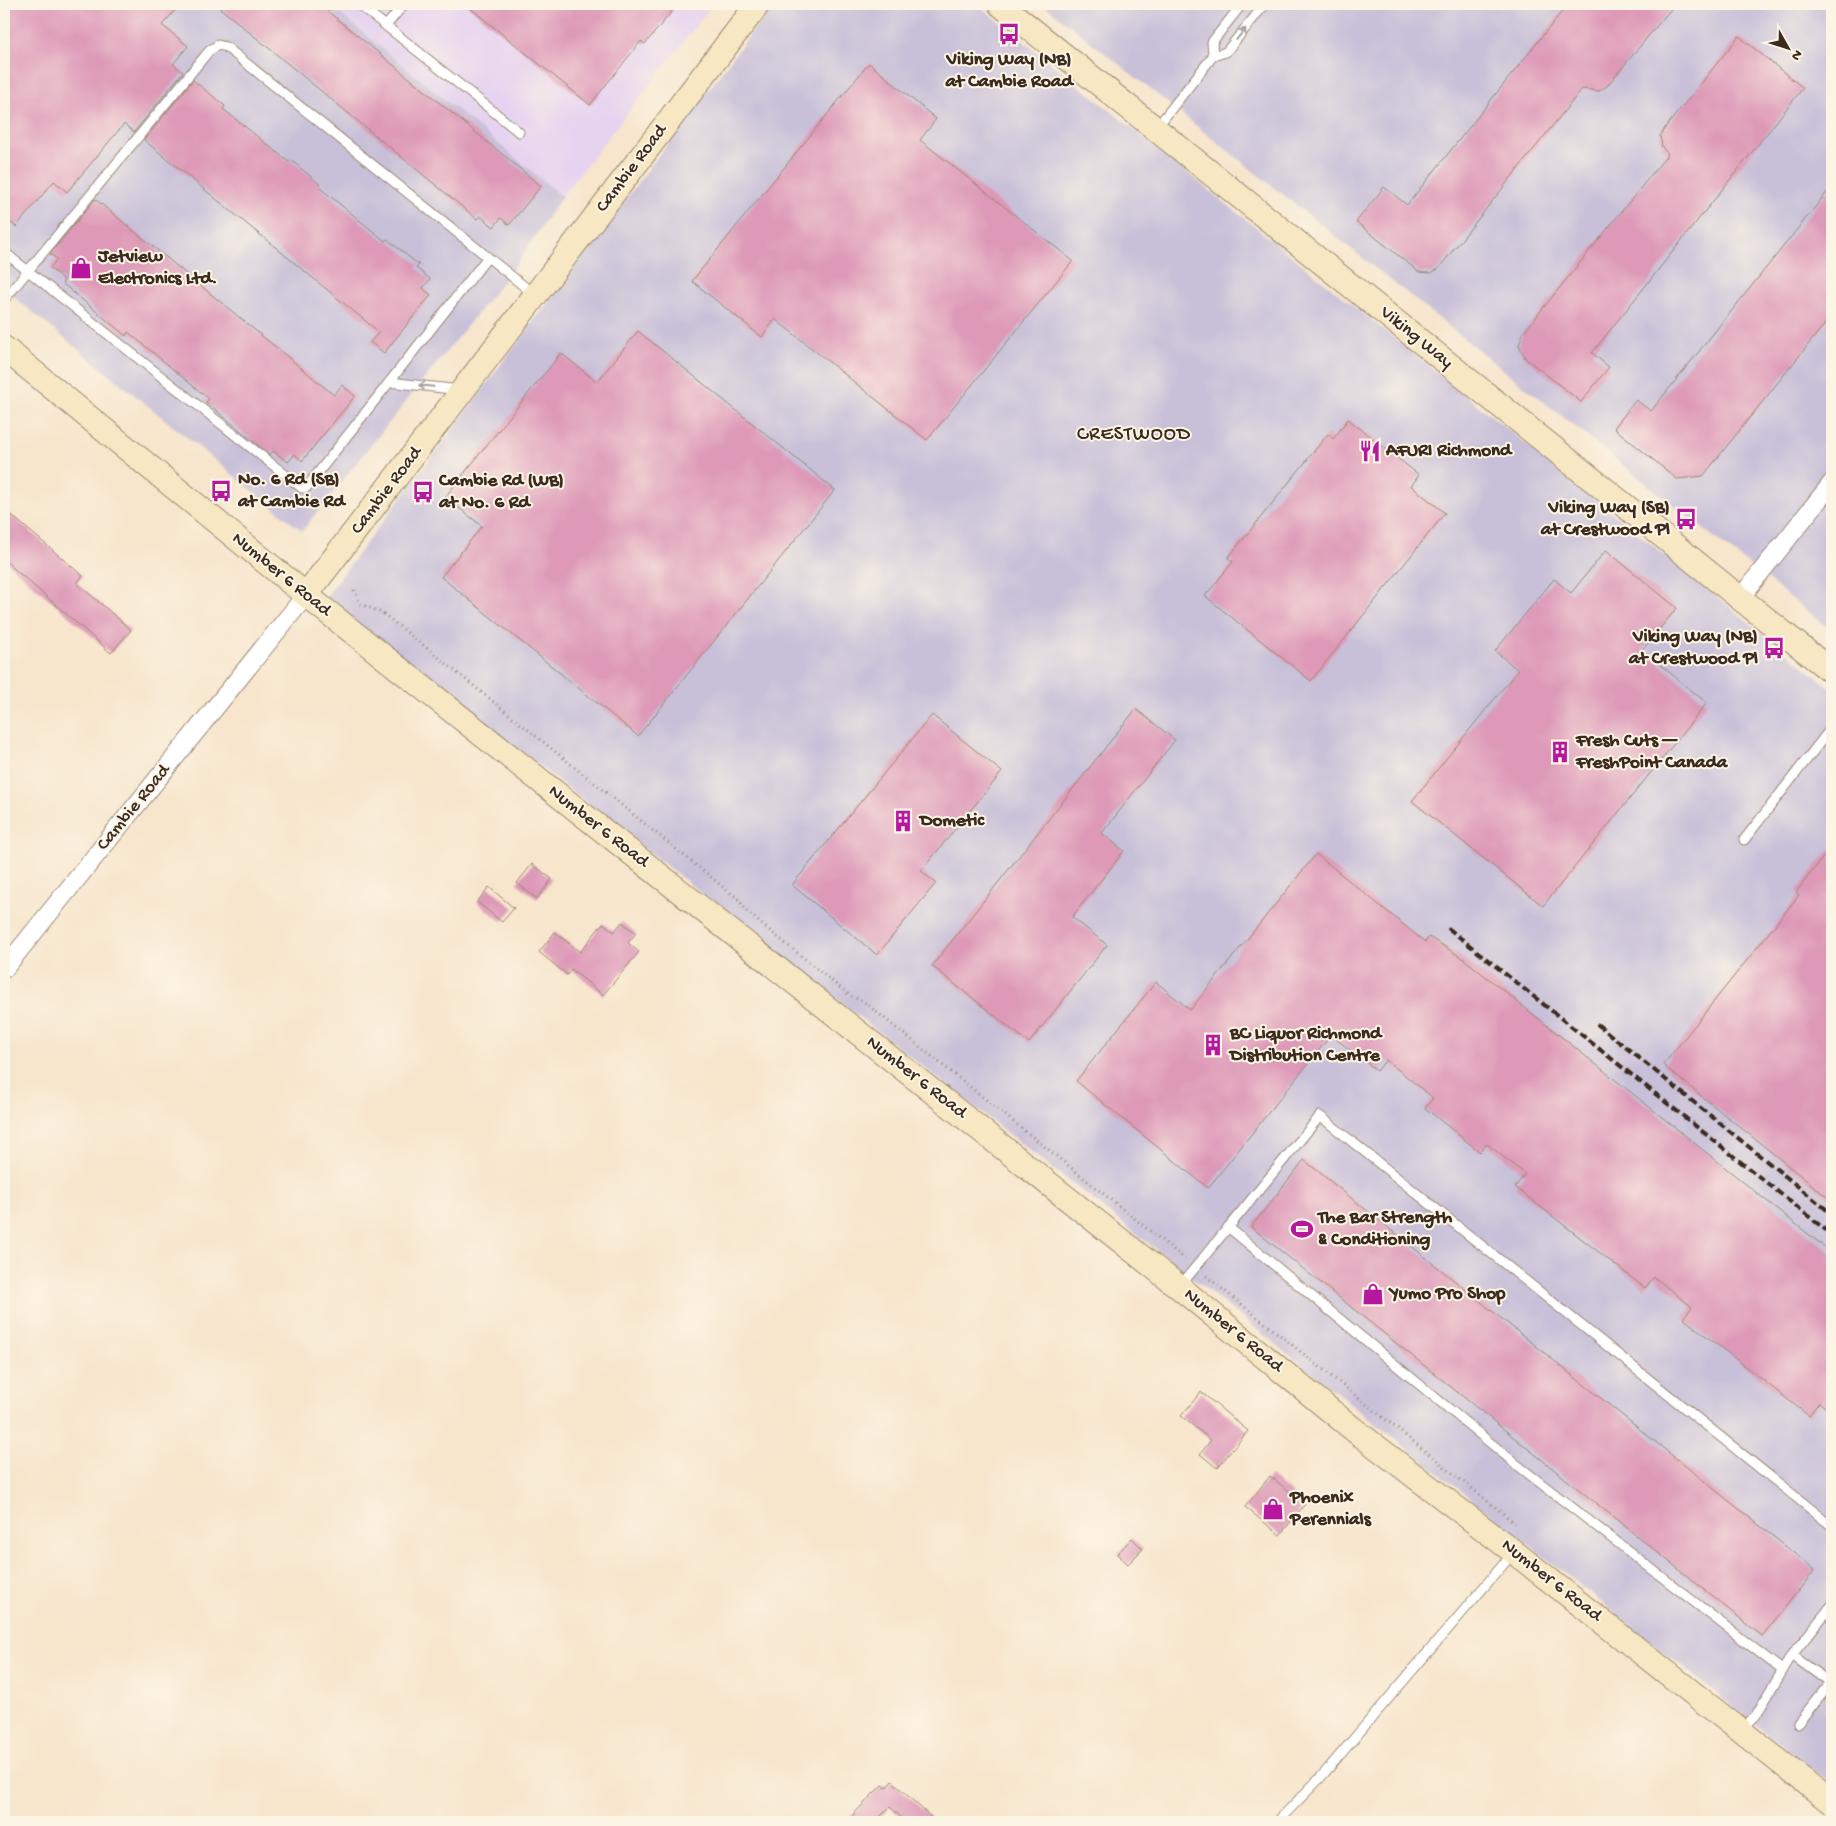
<svg xmlns="http://www.w3.org/2000/svg" width="1836" height="1826" viewBox="0 0 1836 1826" font-family="'Gochi Hand',sans-serif">
	<rect width="100%" height="100%" fill="#fcf5e5"/>
	<filter id="ink" filterUnits="userSpaceOnUse"><feTurbulence type="fractalNoise" baseFrequency=".02" numOctaves="2"/><feDisplacementMap in="SourceGraphic" scale="10" xChannelSelector="R" yChannelSelector="G"/><feConvolveMatrix kernelMatrix="1 2 1 2 8 2 1 2 1" color-interpolation-filters="sRGB"/></filter>
	<filter id="wash" filterUnits="userSpaceOnUse"><feTurbulence type="fractalNoise" baseFrequency=".0096" numOctaves="4" result="noise"/><feDisplacementMap in="SourceGraphic" scale="20" xChannelSelector="R" yChannelSelector="G"/><feGaussianBlur stdDeviation="1.12" result="paint"/><feColorMatrix in="noise" values="0 0 0 0 0 0 0 0 0 0 0 0 0 0 0 0 0 1.4 0 .05"/><feComposite in="paint" operator="in"/></filter>
	<g filter="url(#wash)">
		<rect width="100%" height="100%" fill="#f7e5cc"/>
		<path fill="#e6d3f0" d="M328,4H713L562,196Z"/>
		<path fill="#c8c0d8" d="M4,4H328L562,196L516,265L302,531L4,289Z
			M773,4H977L1832,689V1785L1167,1258L325,598Z
			M1043,4H1832V631Z"/>
		<g id="blocks">
			<path fill="#dd99b7" d="M4,4H181L162,25L188,46L173,64L183,72L134,132L124,124L67,192L54,181L16,227L4,217Z
				M215,4H319L541,186L509,225L501,218L494,227L480,216L477,219Z
				M465,4H678L645,44L641,41L590,105Z
				M1568,4H1675L1607,86L1599,91L1582,89L1438,269L1431,273L1419,272L1356,222L1384,187L1407,205Z
				M1739,36L1803,88L1592,353L1609,367L1581,402L1525,358L1519,345L1523,333L1668,154L1662,147L1660,136L1665,128Z
				M869,63L936,119L920,140L1073,261L927,440L775,319L762,337L692,281Z
				M193,80L225,106L223,109L289,162L291,160L322,186L320,188L385,241L387,239L419,265L416,268L430,279L423,288L431,295L384,353L370,342L379,332L144,140Z
				M1832,186V315L1703,476L1677,479L1614,428L1636,400L1651,411Z
				M95,199L334,395L342,385L355,396L302,461L295,454L288,462L273,451L270,455L206,402L209,399L128,332L126,336L62,283L64,280L50,268L57,259L50,254Z
				M638,331L835,490L638,736L441,577L482,526L445,497L561,353L597,382Z
				M1348,419L1419,475L1411,486L1445,513L1311,681L1205,596L1233,562L1228,558L1328,434L1333,439Z
				M4,509L83,576L77,583L131,630L111,653L4,560Z
				M1606,550L1677,608L1642,650L1707,703L1543,906L1412,801L1518,670L1495,651L1554,579L1571,593Z
				M1136,709L1175,740L1102,833L1124,851L1072,917L1107,945L1029,1043L932,966Z
				M932,715L1002,772L921,871L936,883L877,955L792,885Z
				M1832,846V1201L1663,1065L1799,895L1796,892Z
				M1316,854L1425,942L1429,937L1464,959L1832,1253V1413L1819,1402L1809,1416L1683,1318L1692,1307L1654,1277L1645,1288L1515,1187L1525,1174L1487,1144L1480,1152L1425,1108L1433,1098L1386,1060L1377,1071L1331,1035L1208,1188L1076,1081L1156,982L1190,1010Z
				M532,864L552,879L537,899L517,883Z
				M489,887L514,908L502,922L477,902Z
				M622,922L636,933L628,943L639,952L603,995L571,969L567,975L539,952L555,932L580,952L603,923L614,932Z
				M1304,1160L1815,1570L1762,1636L1251,1227Z
				M1201,1392L1248,1431L1217,1468L1200,1454L1211,1440L1181,1416Z
				M1270,1476L1305,1504L1280,1535L1245,1507Z
				M1132,1538L1143,1549L1128,1564L1117,1554Z
				M892,1781L936,1822H900L903,1819L890,1807L875,1822H846L875,1792L883,1785L886,1788Z"/>
		</g>
	</g>
	<g filter="url(#ink)">
		<use href="#blocks" fill-opacity="0" stroke="#998875" stroke-width="1"/>
		<g fill="none" stroke-linecap="round" stroke-linejoin="round">
			<g stroke="#998875" stroke-width="11">
				<path id="lane" d="M358,4L386,26L404,4
					M386,26L519,132
					M1213,56L1212,42L1242,4
					M1157,127L1213,56L1226,52L1265,4
					M4,252L302,488H306L487,258
					M4,300L209,51L218,45L226,47L535,295
					M389,382L460,390
					M1744,840L1832,727
					M1228,1227L1516,1464L1782,1670
					M1180,1286L1320,1116L1832,1526
					M1792,1655L1830,1683L1832,1680
					M1798,1723L1830,1683
					M1741,1731L1756,1715L1792,1655L1832,1605
					M1277,1822L1321,1777L1514,1552"/>
			</g>
			<g stroke="#998875" stroke-width="20">
				<path id="street" d="M1740,598L1832,483
					M4,969L306,595"/>
			</g>
			<g stroke="#998875" stroke-width="26">
				<path id="secondary" d="M1000,4L1832,672
					M4,348L306,595L1179,1287L1353,1429L1514,1552L1832,1803
					M306,595L758,4"/>
			</g>
			<path stroke="#998875" stroke-width="3" stroke-dasharray="1 4" stroke-linecap="butt" d="M354,590L361,604L382,613L423,645L738,899L748,913L849,995L864,1002L1185,1259
				M1206,1276L1515,1523"/>
			<use href="#lane" stroke="#fff" stroke-width="9"/>
			<use href="#street" stroke="#fff" stroke-width="18"/>
			<use href="#secondary" stroke="#f7e8c3" stroke-width="24"/>
			<path stroke="#3b2a1e" stroke-width="4" stroke-dasharray="8 4" stroke-linecap="butt" d="M1448,928L1832,1235
				M1597,1024L1832,1214"/>
		</g>
		<defs><path id="oneway-shaft" d="M-6 0H5M1.5-3L5.5 0L1.5 3" fill="none" stroke-width="1.6" stroke-linecap="round" stroke-linejoin="round" transform="scale(1.25)"/></defs>
		<g stroke="#a79f9a">
			<use href="#oneway-shaft" transform="translate(1241 34) rotate(-51)"/>
			<use href="#oneway-shaft" transform="translate(426 386) rotate(-174)"/>
		</g>
	</g>
	<defs>
		<g id="bus-bare" transform="scale(1.725)"><path d="M-5-6H5V4H4V6H2V4H-2V6H-4V4H-5ZM-3.5-4V0h7V-4ZM-3.5 1.2v1.5H-2V1.2ZM2 1.2v1.5H3.5V1.2Z" fill="#b5179e" stroke="#fcf5e5" stroke-width="2.5" paint-order="stroke"/></g>
		<g id="shop-bare" transform="scale(1.725)"><path d="M-5-2.5h2.3a2.7 3.5 0 0 1 5.4 0H5L5.5 6h-11ZM-1.5-2.5h3a1.5 2.3 0 0 0-3 0Z" fill="#b5179e" stroke="#fcf5e5" stroke-width="2.5" paint-order="stroke"/></g>
		<g id="restaurant-bare" transform="scale(1.725)"><path d="M-5-6h1v4h1v-4h1v4h1v-4h1v5L-1.5 .5V6h-2V.5L-5-1ZM5-6V6H3V1.5H1.5Q1.5-4 5-6Z" fill="#b5179e" stroke="#fcf5e5" stroke-width="2.5" paint-order="stroke"/></g>
		<g id="building-bare" transform="scale(1.725)"><path d="M-4-6H4V6H1V3H-1V6H-4ZM-2.5-4.3h1.7v1.8h-1.7ZM.8-4.3h1.7v1.8H.8ZM-2.5-1h1.7V.8h-1.7ZM.8-1h1.7V.8H.8Z" fill="#b5179e" stroke="#fcf5e5" stroke-width="2.5" paint-order="stroke"/></g>
		<g id="stadium-bare" transform="scale(1.725)"><path d="M0-5a6.5 5 0 1 0 0 10a6.5 5 0 1 0 0-10ZM-3.5-1.8h7v3.6h-7Z" fill="#b5179e" stroke="#fcf5e5" stroke-width="2.5" paint-order="stroke"/></g>
	</defs>
	<g fill-rule="evenodd">
		<use href="#bus-bare" x="1009" y="34"/>
		<use href="#shop-bare" x="81" y="268"/>
		<use href="#restaurant-bare" x="1370" y="451"/>
		<use href="#bus-bare" x="221" y="491"/>
		<use href="#bus-bare" x="423" y="492"/>
		<use href="#bus-bare" x="1686" y="519"/>
		<use href="#bus-bare" x="1774" y="648"/>
		<use href="#building-bare" x="1560" y="752"/>
		<use href="#building-bare" x="903" y="821"/>
		<use href="#building-bare" x="1213" y="1045"/>
		<use href="#stadium-bare" x="1302" y="1229"/>
		<use href="#shop-bare" x="1373" y="1294"/>
		<use href="#shop-bare" x="1273" y="1509"/>
	</g>
	<g text-anchor="middle" dominant-baseline="central" stroke-width="4" stroke-linejoin="round" paint-order="stroke">
		<g font-size="19" font-weight="bold" fill="#3b2a1e" stroke="#fcf5e5" text-anchor="start">
			<text x="1009" y="60" text-anchor="middle">Viking Way (NB)<tspan x="1009" dy="22">at Cambie Road</tspan></text>
			<text x="98" y="257">Jetview<tspan x="98" dy="22">Electronics Ltd.</tspan></text>
			<text x="1386" y="451">AFURI Richmond</text>
			<text x="238" y="480">No. 6 Rd (SB)<tspan x="238" dy="22">at Cambie Rd</tspan></text>
			<text x="439" y="481">Cambie Rd (WB)<tspan x="439" dy="22">at No. 6 Rd</tspan></text>
			<text x="1670" y="508" text-anchor="end">Viking Way (SB)<tspan x="1670" dy="22">at Crestwood Pl</tspan></text>
			<text x="1758" y="637" text-anchor="end">Viking Way (NB)<tspan x="1758" dy="22">at Crestwood Pl</tspan></text>
			<text x="1576" y="741">Fresh Cuts —<tspan x="1576" dy="22">FreshPoint Canada</tspan></text>
			<text x="920" y="821">Dometic</text>
			<text x="1230" y="1034">BC Liquor Richmond<tspan x="1230" dy="22">Distribution Centre</tspan></text>
			<text x="1318" y="1218">The Bar Strength<tspan x="1318" dy="22">&amp; Conditioning</tspan></text>
			<text x="1390" y="1294">Yumo Pro Shop</text>
			<text x="1290" y="1498">Phoenix<tspan x="1290" dy="22">Perennials</tspan></text>
		</g>
		<g font-size="19" fill="#3b2a1e" stroke="#fcf5e5">
			<text transform="translate(632 169) rotate(-53)">Cambie Road</text>
			<text transform="translate(1416 338) rotate(39)">Viking Way</text>
			<text transform="translate(387 491) rotate(-53)">Cambie Road</text>
			<text transform="translate(281 575) rotate(39)">Number 6 Road</text>
			<text transform="translate(134 808) rotate(-51)">Cambie Road</text>
			<text transform="translate(598 827) rotate(38)">Number 6 Road</text>
			<text transform="translate(916 1078) rotate(38)">Number 6 Road</text>
			<text transform="translate(1233 1331) rotate(39)">Number 6 Road</text>
			<text transform="translate(1551 1581) rotate(38)">Number 6 Road</text>
		</g>
		<g font-size="20" letter-spacing="1" fill="#3b2a1e" stroke="#fcf5e5">
			<text x="1134" y="435">CRESTWOOD</text>
		</g>
	</g>
	<rect width="1836" height="1826" fill="none" stroke="#fcf5e5" stroke-width="20"/>
	<g transform="translate(1788 48) rotate(129)" stroke="#fcf5e5" stroke-width="4" paint-order="stroke">
	<path d="M0-4L9 19L0 12L-9 19Z" fill="#3b2a1e"/>
	<text y="-8" font-size="14" font-weight="bold" text-anchor="middle" fill="#3b2a1e">N</text>
	</g>
</svg>
